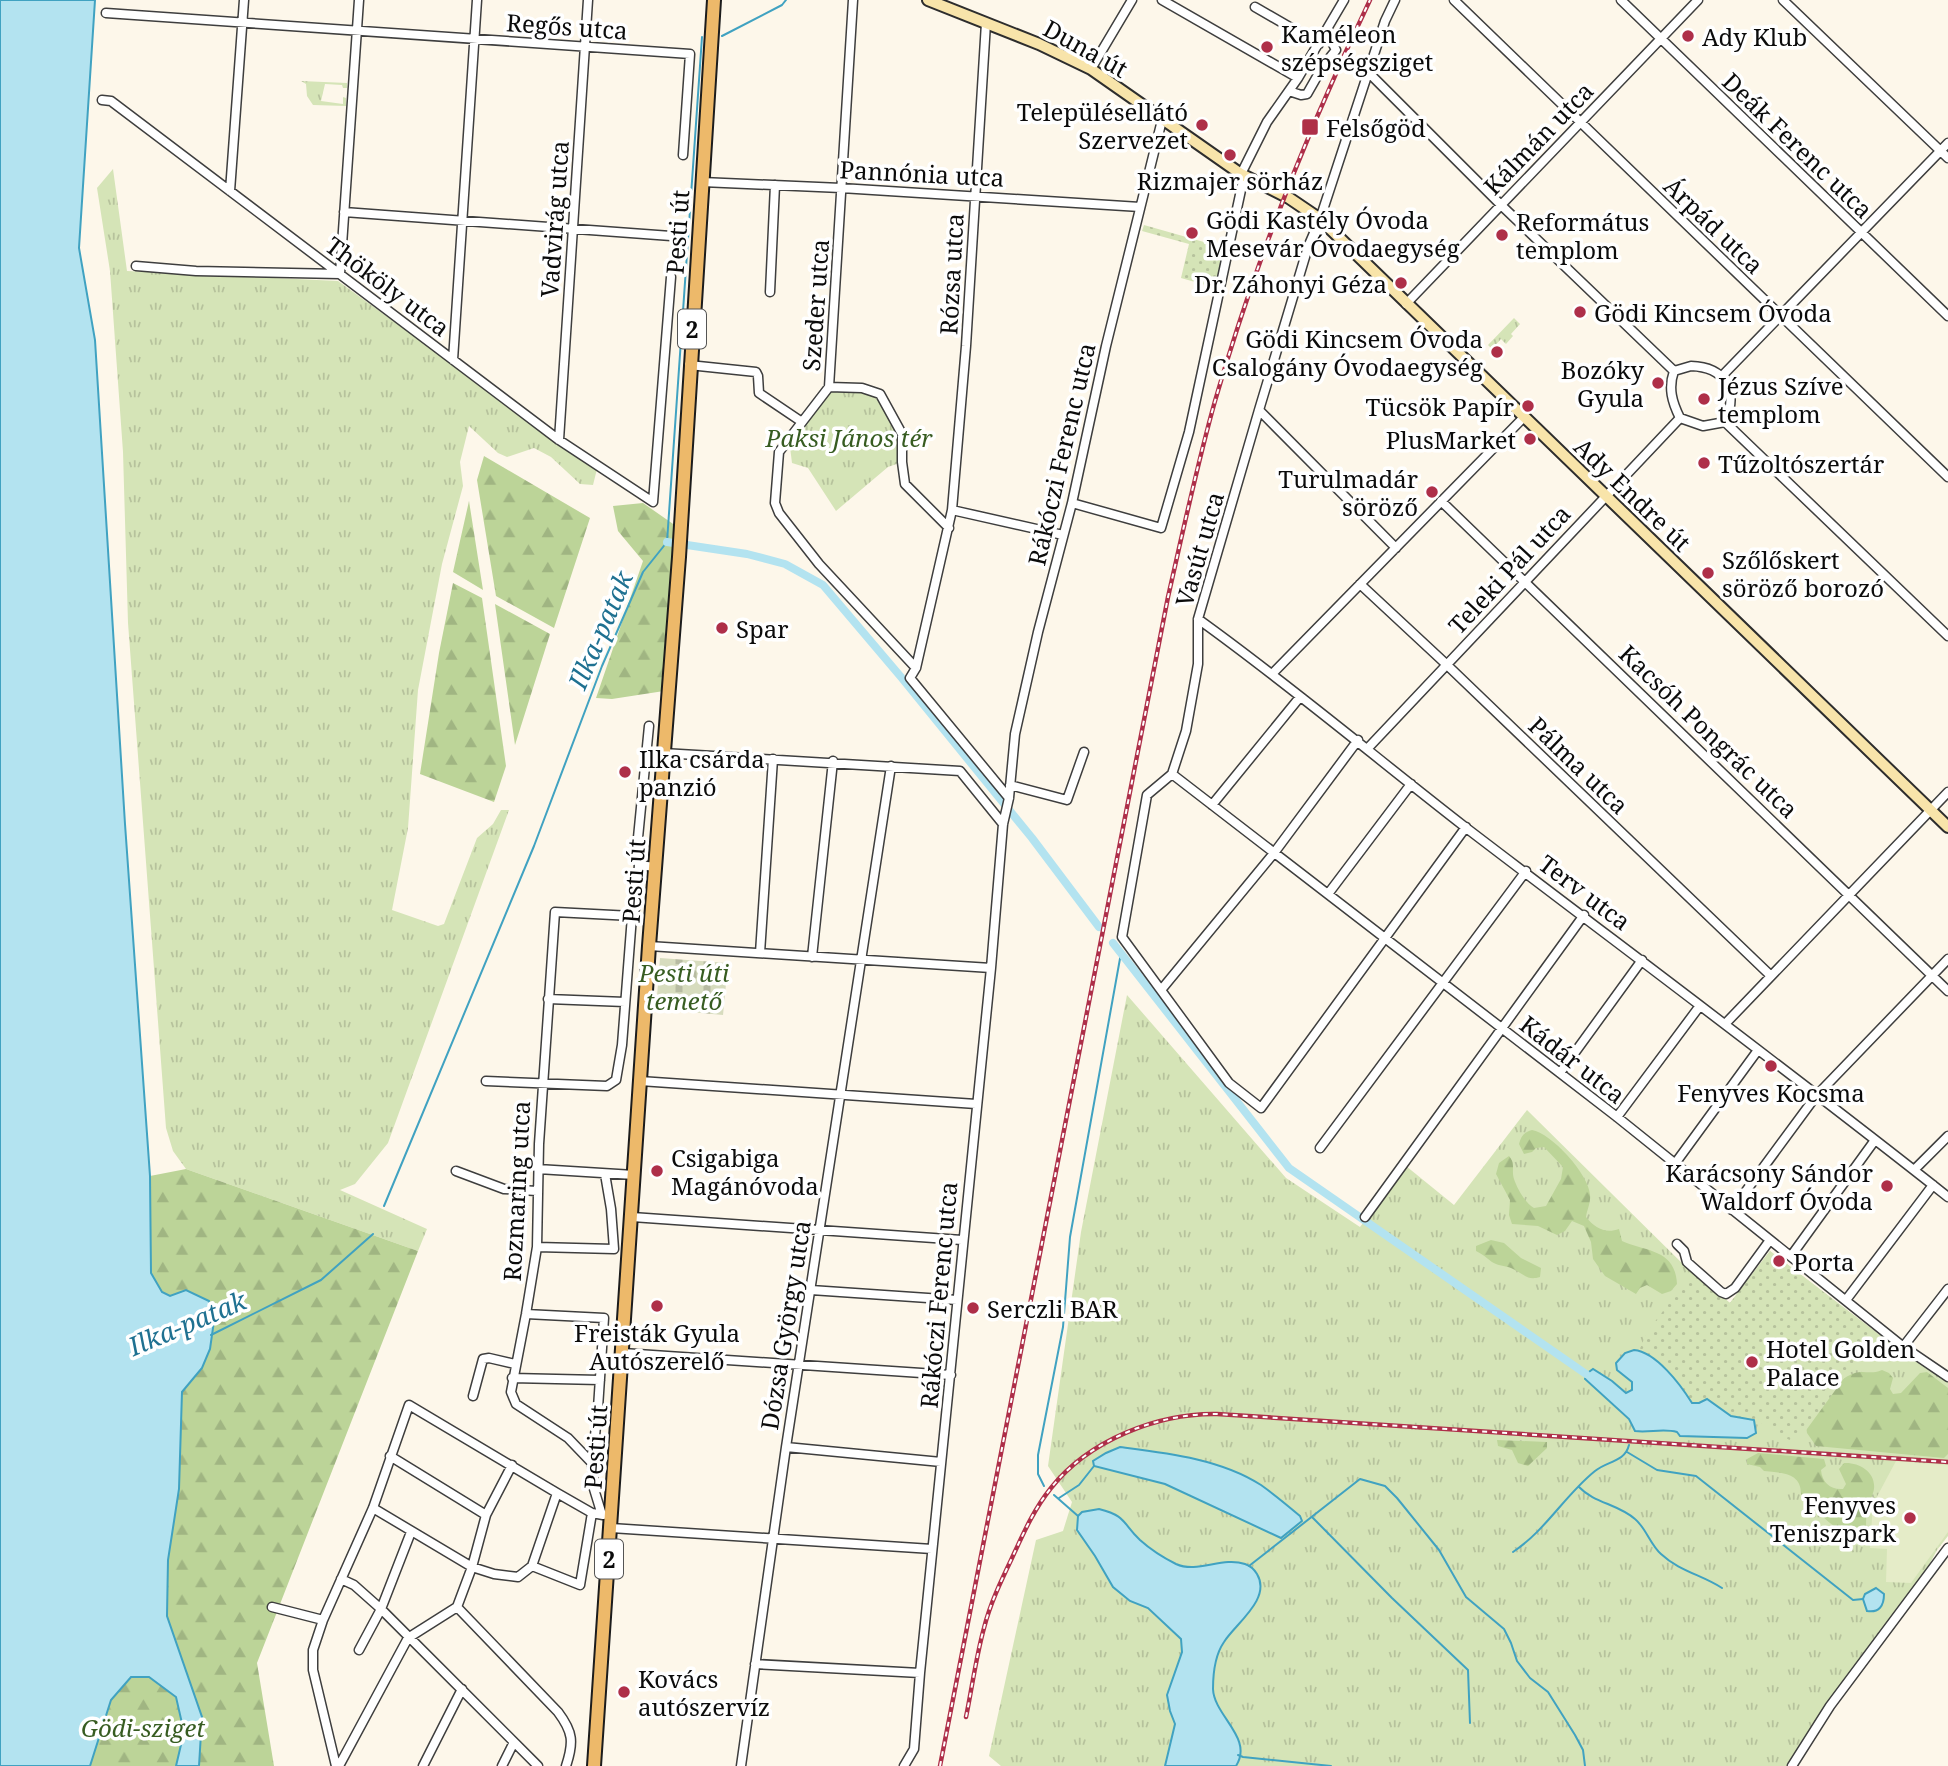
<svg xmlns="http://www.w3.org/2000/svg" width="1948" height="1766" viewBox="0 0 1948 1766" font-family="'Noto Serif',serif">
	<defs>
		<pattern id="grass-tufts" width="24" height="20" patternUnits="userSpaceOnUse" patternTransform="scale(1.75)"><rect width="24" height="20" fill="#d5e4b7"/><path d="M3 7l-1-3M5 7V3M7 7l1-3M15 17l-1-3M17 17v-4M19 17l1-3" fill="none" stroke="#b6c29c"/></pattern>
		<pattern id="forest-firs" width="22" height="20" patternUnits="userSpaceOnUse" patternTransform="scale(1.75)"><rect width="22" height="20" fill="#bcd498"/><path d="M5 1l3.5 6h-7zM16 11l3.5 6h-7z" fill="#a0b582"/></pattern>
		<pattern id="cemetery-stones" width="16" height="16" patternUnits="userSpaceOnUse" patternTransform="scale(1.75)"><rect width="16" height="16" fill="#d7dcbe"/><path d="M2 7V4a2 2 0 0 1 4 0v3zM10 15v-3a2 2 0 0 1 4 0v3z" fill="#b7bba2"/></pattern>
		<pattern id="garden-dots" width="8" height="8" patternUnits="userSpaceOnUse" patternTransform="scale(1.75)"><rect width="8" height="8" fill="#d5e4b7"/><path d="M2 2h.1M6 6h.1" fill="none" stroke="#b6c29c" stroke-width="1.8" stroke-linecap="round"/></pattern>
	</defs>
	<rect width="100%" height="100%" fill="#fdf7ea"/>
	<path fill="url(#grass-tufts)" d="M301,81L347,83V88H343L342,85L325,84L321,101L343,104V97L346,98V106L313,105L307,96L306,84Z
		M113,169L127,271L338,281L597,469L593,485L580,484L551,457L534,448L507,457L498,453L469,426L460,462L463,486L442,564L418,690L408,828L392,910L438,926L444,924L477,838L493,824L501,810H509L388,1143L355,1184L340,1190L427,1229L418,1251L186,1169L173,1151L166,1128L128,623L123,452L110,271L97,188Z
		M1514,318L1520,324L1511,334L1513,336L1506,344L1501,339L1492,349L1488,345Z
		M829,387L880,394L902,434V462L888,467L836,511L808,468L792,463L789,439Z
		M1127,995L1286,1178L1360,1227L1406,1166L1454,1205L1527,1110L1689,1270L1730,1303L1770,1251L1877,1333L1948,1382V1536L1937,1550L1911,1599L1872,1649L1792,1766H1001L989,1756L1036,1540L1063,1531L1072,1502L1048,1466L1081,1232Z"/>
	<path fill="url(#forest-firs)" d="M484,456L590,518L554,628L496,596L477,480Z
		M469,501L483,590L453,572Z
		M643,503L676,526L664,691L612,699L596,698L643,561L618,531L613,506Z
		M453,583L482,598L506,766L494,802L420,774L439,653Z
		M495,604L550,634L515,745Z
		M1532,1130C1551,1133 1589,1174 1590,1195C1591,1202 1587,1210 1586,1217C1595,1228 1605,1234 1619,1229L1622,1241C1647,1252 1675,1249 1677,1284L1671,1291L1662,1294L1647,1285L1640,1288L1636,1294L1605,1276L1593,1259L1591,1242L1584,1226L1572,1221L1565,1231L1557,1235L1538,1226L1512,1224L1509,1215L1510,1200L1496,1174L1499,1163L1509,1156C1516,1164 1511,1169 1514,1179C1517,1188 1525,1203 1534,1208L1546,1206L1561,1179L1563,1167L1544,1147L1536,1148L1532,1152L1524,1154L1519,1144C1521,1136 1524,1132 1532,1130Z
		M186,1169L418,1251L257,1663L274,1766H199L202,1717L167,1616L168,1560L179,1489L182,1392L202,1368L213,1334L186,1290L171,1296L162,1292L151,1273L150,1176Z
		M1491,1240L1504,1243L1521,1258L1541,1268L1540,1277C1527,1281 1524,1274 1513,1269C1508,1266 1501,1266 1496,1264C1490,1262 1485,1255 1476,1251V1246Z
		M1882,1370L1889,1373L1893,1378L1890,1389L1893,1394L1901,1393L1920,1373L1927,1372L1948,1388V1454L1944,1458L1816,1446L1807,1433L1806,1425C1819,1408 1834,1379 1855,1373C1865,1370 1870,1375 1882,1370Z
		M1497,1440L1547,1442V1448L1528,1466L1518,1463L1512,1450L1498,1446Z
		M1758,1453L1824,1459L1826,1466L1821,1470C1822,1483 1831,1490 1843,1489L1846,1484L1839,1469L1844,1463C1859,1462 1876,1472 1874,1489C1873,1496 1868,1502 1867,1510C1866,1517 1866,1525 1866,1533C1846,1546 1814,1508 1801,1494C1801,1472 1781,1473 1764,1471L1760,1467L1747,1464V1459Z
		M131,1677H149L176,1697L184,1732L176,1766H90L111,1700Z"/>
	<path fill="url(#cemetery-stones)" d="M660,958L728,963L723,1015L656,1009Z"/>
	<path fill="url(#garden-dots)" d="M1144,225L1225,248L1216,288L1181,278L1189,244L1142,231Z
		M1770,1251L1877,1333L1796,1444L1758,1421L1731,1416L1707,1399L1699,1403L1691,1402L1669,1372L1642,1351H1639L1647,1332L1692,1273L1730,1303Z"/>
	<path fill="#e5ecc8" d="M1896,1461L1948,1465V1532L1911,1583L1886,1582L1887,1549L1870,1548L1873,1504Z"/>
	<path fill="#b3e3f0" stroke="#40a2c1" stroke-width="2" d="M0,0H95L79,248L95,340L125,824L150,1176L151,1273L162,1292L170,1296L186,1290L209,1301L214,1321L210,1349L202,1368L182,1392L179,1489L168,1560L167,1616L202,1717L199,1766H176L184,1732L176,1697L149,1677H131L111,1700L90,1766H0Z
		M1634,1350C1656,1352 1680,1384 1692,1403H1699L1707,1399L1731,1416L1754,1420L1756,1433L1747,1438L1680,1436L1677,1432C1663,1428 1649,1433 1635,1431L1629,1419L1585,1379L1586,1374L1593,1369L1612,1381L1626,1393L1632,1390V1382L1617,1370L1616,1363L1625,1353Z
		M1120,1447C1167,1453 1221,1459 1261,1485C1275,1495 1287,1505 1300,1516L1302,1521L1281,1538L1165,1484L1094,1466L1093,1461L1106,1453Z
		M1099,1509C1127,1516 1122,1523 1140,1540C1150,1549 1164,1558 1176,1564C1198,1574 1222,1556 1245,1564C1251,1566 1254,1569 1257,1574C1272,1599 1235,1624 1224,1642C1215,1655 1213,1674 1213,1689C1214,1716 1254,1738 1236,1766H1165L1175,1724L1170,1711L1167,1695L1182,1652L1181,1639L1148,1608L1130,1601L1113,1587L1095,1556L1077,1530L1078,1516L1082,1512Z
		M1876,1588L1884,1594C1884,1606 1879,1613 1867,1611L1863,1599L1865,1594Z"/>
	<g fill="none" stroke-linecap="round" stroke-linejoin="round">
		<path stroke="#40a2c1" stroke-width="2" d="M722,36L782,5L786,0
			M384,1206L534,846L602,666L643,572L667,542L702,37
			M211,1335L321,1280L373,1234
			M1627,1452L1657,1470L1696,1476L1853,1600L1863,1599
			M1044,1486L1038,1474V1455L1063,1327L1070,1237L1121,953
			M1579,1487C1594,1503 1618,1504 1635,1519C1646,1528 1650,1544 1661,1554C1679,1571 1702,1575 1722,1588
			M1054,1495L1078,1516
			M1059,1498L1079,1485L1094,1466
			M1312,1517L1392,1598L1468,1670L1470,1723
			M1513,1552C1546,1530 1565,1495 1595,1471C1607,1461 1625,1462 1629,1445
			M1249,1566L1360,1479L1385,1486L1397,1498L1439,1550L1466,1597L1504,1629L1511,1643L1517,1661L1530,1678L1548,1692L1575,1735L1583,1750L1585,1766
			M1238,1755L1243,1757L1331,1766"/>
		<path stroke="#b3e3f0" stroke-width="8" d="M667,542L747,554L785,564L823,585L901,677L1032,838L1099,927
			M1113,943L1289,1168L1586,1374"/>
		<g stroke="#3e3e3e" stroke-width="11">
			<path id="street" d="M853,0L829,387L779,452L775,503L779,513L819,564L916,668
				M1162,0L1298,78
				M1395,0L1385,21L1320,219L1308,247L1259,410L1198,619V664L1186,731L1172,774L1147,795L1122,937L1229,1083L1261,1108L1466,827
				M1454,0L1948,477
				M1621,0L1948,316
				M1783,0L1948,158
				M1255,7L1319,44
				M106,13L690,54L683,155
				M986,23L966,346L952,510L916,668L910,678L1009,798
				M1091,69L1132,0
				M1369,73L1501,205L1674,371
				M1289,91L1301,95L1307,94L1323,66L1336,50L1326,31
				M102,100L111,101L559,440L653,502L671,277
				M1241,174L1267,122L1298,78L1344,0
				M702,182L841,188L1140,207
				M230,191L244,0
				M344,212L671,236
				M136,266L196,271L340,274L359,0
				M770,292L775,185
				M1406,304L1698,0
				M453,360L477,0
				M689,365L756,372L758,376L759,393L802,422
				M1691,366C1725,367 1739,391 1725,422L1703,426L1680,418C1672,402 1668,388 1674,371Z
				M1722,376L1948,143
				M829,387L862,388L880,394L902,434V462L905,484L949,528
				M1259,410L1396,548
				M1725,422L1948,636
				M559,440L588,0
				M1441,501L1948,991
				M1072,503L1161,528L1189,432L1244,176
				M952,510L1063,535
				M1360,584L1446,664L1770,975
				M1198,619C1290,685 1376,758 1465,827C1626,950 1789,1071 1948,1197
				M1273,673L1524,417
				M649,726L636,858L639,865L655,867
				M1368,748L1680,418
				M663,753L960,771L1003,824
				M1172,774L1617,1117L1901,1345L1948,1377
				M1010,785L1067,800L1084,752
				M1212,805L1300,697
				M1328,894L1411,784
				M649,946L991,968
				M760,953L773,759
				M812,957L833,761
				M1161,990L1274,853L1358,740
				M548,999L625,1002
				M1725,1024L1948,792
				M1560,1073L1642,960
				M486,1081L607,1086L616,1080L622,1045L632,916L635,909L639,865
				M640,1081L976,1104
				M1617,1117L1699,1007
				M1320,1148L1526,871
				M1674,1165L1758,1050
				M538,1169L634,1175
				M1914,1170L1948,1136
				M456,1171L504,1189L537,1191
				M1732,1210L1816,1096L1948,959
				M632,1217L962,1240
				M1365,1217L1584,915
				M1677,1244L1684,1251L1687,1262L1721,1292L1726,1294L1735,1288L1770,1240
				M537,1247L614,1249L611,1209L605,1174
				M1791,1256L1875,1140
				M811,1290L957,1300
				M1846,1300L1933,1185
				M526,1314L604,1318L598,1408L592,1463
				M1903,1347L1948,1289
				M623,1353L951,1375
				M512,1378L600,1380
				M473,1396L483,1359L489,1358L515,1364
				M786,1447L941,1462
				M390,1456L486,1515
				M373,1508L472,1567L494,1574L518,1577L532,1566L557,1493
				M602,1515L594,1489L592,1463L568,1438L516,1404L511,1392L526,1314L537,1247L539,1144L555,912L632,916
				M611,1528L932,1549
				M532,1566L580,1585L592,1513
				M341,1579L354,1585L381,1609L538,1766
				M272,1607L323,1620
				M457,1607L558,1712C573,1732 574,1742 566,1766
				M359,1650L381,1609L411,1532
				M755,1664L920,1673
				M336,1766L313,1670V1650L323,1620L373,1508L409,1405L557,1493L592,1513L603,1515
				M339,1766L408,1638L457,1607L472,1567L486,1515L512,1465
				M423,1766L462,1689
				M502,1766L514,1742
				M741,1766L786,1447L891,766
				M904,1766L914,1749L920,1673L991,968L1003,824L1009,798L1015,734L1038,632L1072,503L1106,346L1162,120
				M1792,1766L1830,1706L1948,1548"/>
		</g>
		<g stroke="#2d2d2d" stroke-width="14">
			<path id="secondary" d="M928,0L1039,44L1091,69L1241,174L1289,198L1320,219L1948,827"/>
		</g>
		<g stroke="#1c1c1c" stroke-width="16">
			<path id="primary" d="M594,1766L649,946L679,557L714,0"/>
		</g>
		<use href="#street" stroke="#fff" stroke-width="8"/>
		<use href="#secondary" stroke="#f8e4aa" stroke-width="10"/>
		<use href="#primary" stroke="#edb96a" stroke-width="12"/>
		<g stroke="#ae2f49" stroke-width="4.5">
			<path id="rail" d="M966,1717C972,1688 976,1657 984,1628C990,1604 1001,1581 1012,1558C1023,1534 1034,1509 1051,1488C1089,1440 1158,1413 1217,1414L1948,1462
				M940,1766L1168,597C1183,531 1197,465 1215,401C1255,263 1308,129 1370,0"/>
		</g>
		<use href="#rail" stroke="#fff" stroke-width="2" stroke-dasharray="5" stroke-linecap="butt"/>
	</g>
	<g fill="#ae2f49" stroke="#fff" stroke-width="2.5">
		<circle cx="1688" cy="36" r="7"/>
		<circle cx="1267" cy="47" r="7"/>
		<circle cx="1202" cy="125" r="7"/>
		<rect x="1301" y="118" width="18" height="18" rx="3.5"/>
		<circle cx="1230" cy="155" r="7"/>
		<circle cx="1192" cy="233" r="7"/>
		<circle cx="1502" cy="235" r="7"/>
		<circle cx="1401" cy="283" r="7"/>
		<circle cx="1580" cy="312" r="7"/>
		<circle cx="1497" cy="352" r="7"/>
		<circle cx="1658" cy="383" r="7"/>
		<circle cx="1704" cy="399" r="7"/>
		<circle cx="1528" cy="406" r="7"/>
		<circle cx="1530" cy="439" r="7"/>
		<circle cx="1704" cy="463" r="7"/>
		<circle cx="1432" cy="492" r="7"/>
		<circle cx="1708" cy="573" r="7"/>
		<circle cx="722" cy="628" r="7"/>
		<circle cx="625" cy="772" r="7"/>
		<circle cx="1771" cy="1066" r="7"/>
		<circle cx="657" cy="1171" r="7"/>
		<circle cx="1887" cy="1186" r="7"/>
		<circle cx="1779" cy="1261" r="7"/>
		<circle cx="657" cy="1306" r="7"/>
		<circle cx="973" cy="1308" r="7"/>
		<circle cx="1752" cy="1362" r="7"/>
		<circle cx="1910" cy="1518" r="7"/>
		<circle cx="624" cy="1692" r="7"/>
	</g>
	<g text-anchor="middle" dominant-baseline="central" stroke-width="7" stroke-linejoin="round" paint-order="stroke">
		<g fill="#fff" stroke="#545454" stroke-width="2">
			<rect x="678" y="309.5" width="28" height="39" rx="5"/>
			<rect x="595" y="1539.5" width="28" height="39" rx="5"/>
		</g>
		<g font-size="23" font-weight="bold" fill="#0b0b0b">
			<text x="692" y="329">2</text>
			<text x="609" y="1559">2</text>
		</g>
		<g font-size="24" fill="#0b0b0b" stroke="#fff">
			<text transform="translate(567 26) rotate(4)">Regős utca</text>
			<text transform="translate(1086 48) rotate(29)">Duna út</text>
			<text transform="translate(1538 138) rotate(-46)">Kálmán utca</text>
			<text transform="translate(1798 145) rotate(44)">Deák Ferenc utca</text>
			<text transform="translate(922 173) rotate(3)">Pannónia utca</text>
			<text transform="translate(554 219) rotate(-86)">Vadvirág utca</text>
			<text transform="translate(1714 225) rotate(44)">Árpád utca</text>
			<text transform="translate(677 232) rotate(-86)">Pesti út</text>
			<text transform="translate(951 274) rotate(-87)">Rózsa utca</text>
			<text transform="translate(388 286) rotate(37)">Thököly utca</text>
			<text transform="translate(815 305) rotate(-86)">Szeder utca</text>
			<text transform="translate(1061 454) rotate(-77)">Rákóczi Ferenc utca</text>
			<text transform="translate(1633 494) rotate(44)">Ady Endre út</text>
			<text transform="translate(1199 549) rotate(-74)">Vasút utca</text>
			<text transform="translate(1509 569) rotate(-47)">Teleki Pál utca</text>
			<text transform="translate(1709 731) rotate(44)">Kacsóh Pongrác utca</text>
			<text transform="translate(1579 765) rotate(44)">Pálma utca</text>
			<text transform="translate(633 881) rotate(-86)">Pesti út</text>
			<text transform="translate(1585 892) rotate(37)">Terv utca</text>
			<text transform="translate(1573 1059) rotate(38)">Kádár utca</text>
			<text transform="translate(516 1191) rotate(-87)">Rozmaring utca</text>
			<text transform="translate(938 1295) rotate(-85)">Rákóczi Ferenc utca</text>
			<text transform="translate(785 1325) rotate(-81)">Dózsa György utca</text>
			<text transform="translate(595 1447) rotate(-86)">Pesti út</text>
		</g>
		<g font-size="24" fill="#0b0b0b" stroke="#fff" text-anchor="start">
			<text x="1281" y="33">Kaméleon<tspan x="1281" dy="28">szépségsziget</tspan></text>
			<text x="1702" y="36">Ady Klub</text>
			<text x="1188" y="111" text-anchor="end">Településellátó<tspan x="1188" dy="28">Szervezet</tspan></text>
			<text x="1326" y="127">Felsőgöd</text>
			<text x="1230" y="180" text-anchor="middle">Rizmajer sörház</text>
			<text x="1206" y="219">Gödi Kastély Óvoda<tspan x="1206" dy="28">Mesevár Óvodaegység</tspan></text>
			<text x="1516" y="221">Református<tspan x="1516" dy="28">templom</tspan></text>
			<text x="1387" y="283" text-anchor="end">Dr. Záhonyi Géza</text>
			<text x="1594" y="312">Gödi Kincsem Óvoda</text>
			<text x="1483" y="338" text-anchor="end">Gödi Kincsem Óvoda<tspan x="1483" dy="28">Csalogány Óvodaegység</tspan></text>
			<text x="1644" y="369" text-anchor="end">Bozóky<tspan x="1644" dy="28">Gyula</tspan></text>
			<text x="1718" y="385">Jézus Szíve<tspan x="1718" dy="28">templom</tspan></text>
			<text x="1514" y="406" text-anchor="end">Tücsök Papír</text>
			<text x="1516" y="439" text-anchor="end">PlusMarket</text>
			<text x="1718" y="463">Tűzoltószertár</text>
			<text x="1418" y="478" text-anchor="end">Turulmadár<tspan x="1418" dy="28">söröző</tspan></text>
			<text x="1722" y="559">Szőlőskert<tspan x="1722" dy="28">söröző borozó</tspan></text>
			<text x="736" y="628">Spar</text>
			<text x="639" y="758">Ilka csárda<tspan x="639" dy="28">panzió</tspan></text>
			<text x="1771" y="1092" text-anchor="middle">Fenyves Kocsma</text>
			<text x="671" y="1157">Csigabiga<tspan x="671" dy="28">Magánóvoda</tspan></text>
			<text x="1873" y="1172" text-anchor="end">Karácsony Sándor<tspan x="1873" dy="28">Waldorf Óvoda</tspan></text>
			<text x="1793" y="1261">Porta</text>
			<text x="987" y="1308">Serczli BAR</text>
			<text x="657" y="1332" text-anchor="middle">Freisták Gyula<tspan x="657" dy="28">Autószerelő</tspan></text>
			<text x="1766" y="1348">Hotel Golden<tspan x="1766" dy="28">Palace</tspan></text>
			<text x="1896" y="1504" text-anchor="end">Fenyves<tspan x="1896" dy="28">Teniszpark</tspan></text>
			<text x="638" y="1678">Kovács<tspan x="638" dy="28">autószervíz</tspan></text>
		</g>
		<g font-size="24" font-style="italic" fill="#375c21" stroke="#fff">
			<text x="849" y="437">Paksi János tér</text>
			<text x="684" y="972">Pesti úti<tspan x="684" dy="28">temető</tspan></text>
			<text x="143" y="1727">Gödi-sziget</text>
		</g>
		<g font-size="26" font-style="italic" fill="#1f7191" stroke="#fff">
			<text transform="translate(600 630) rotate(-67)">Ilka-patak</text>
			<text transform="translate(187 1323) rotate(-23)">Ilka-patak</text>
		</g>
	</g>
</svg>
